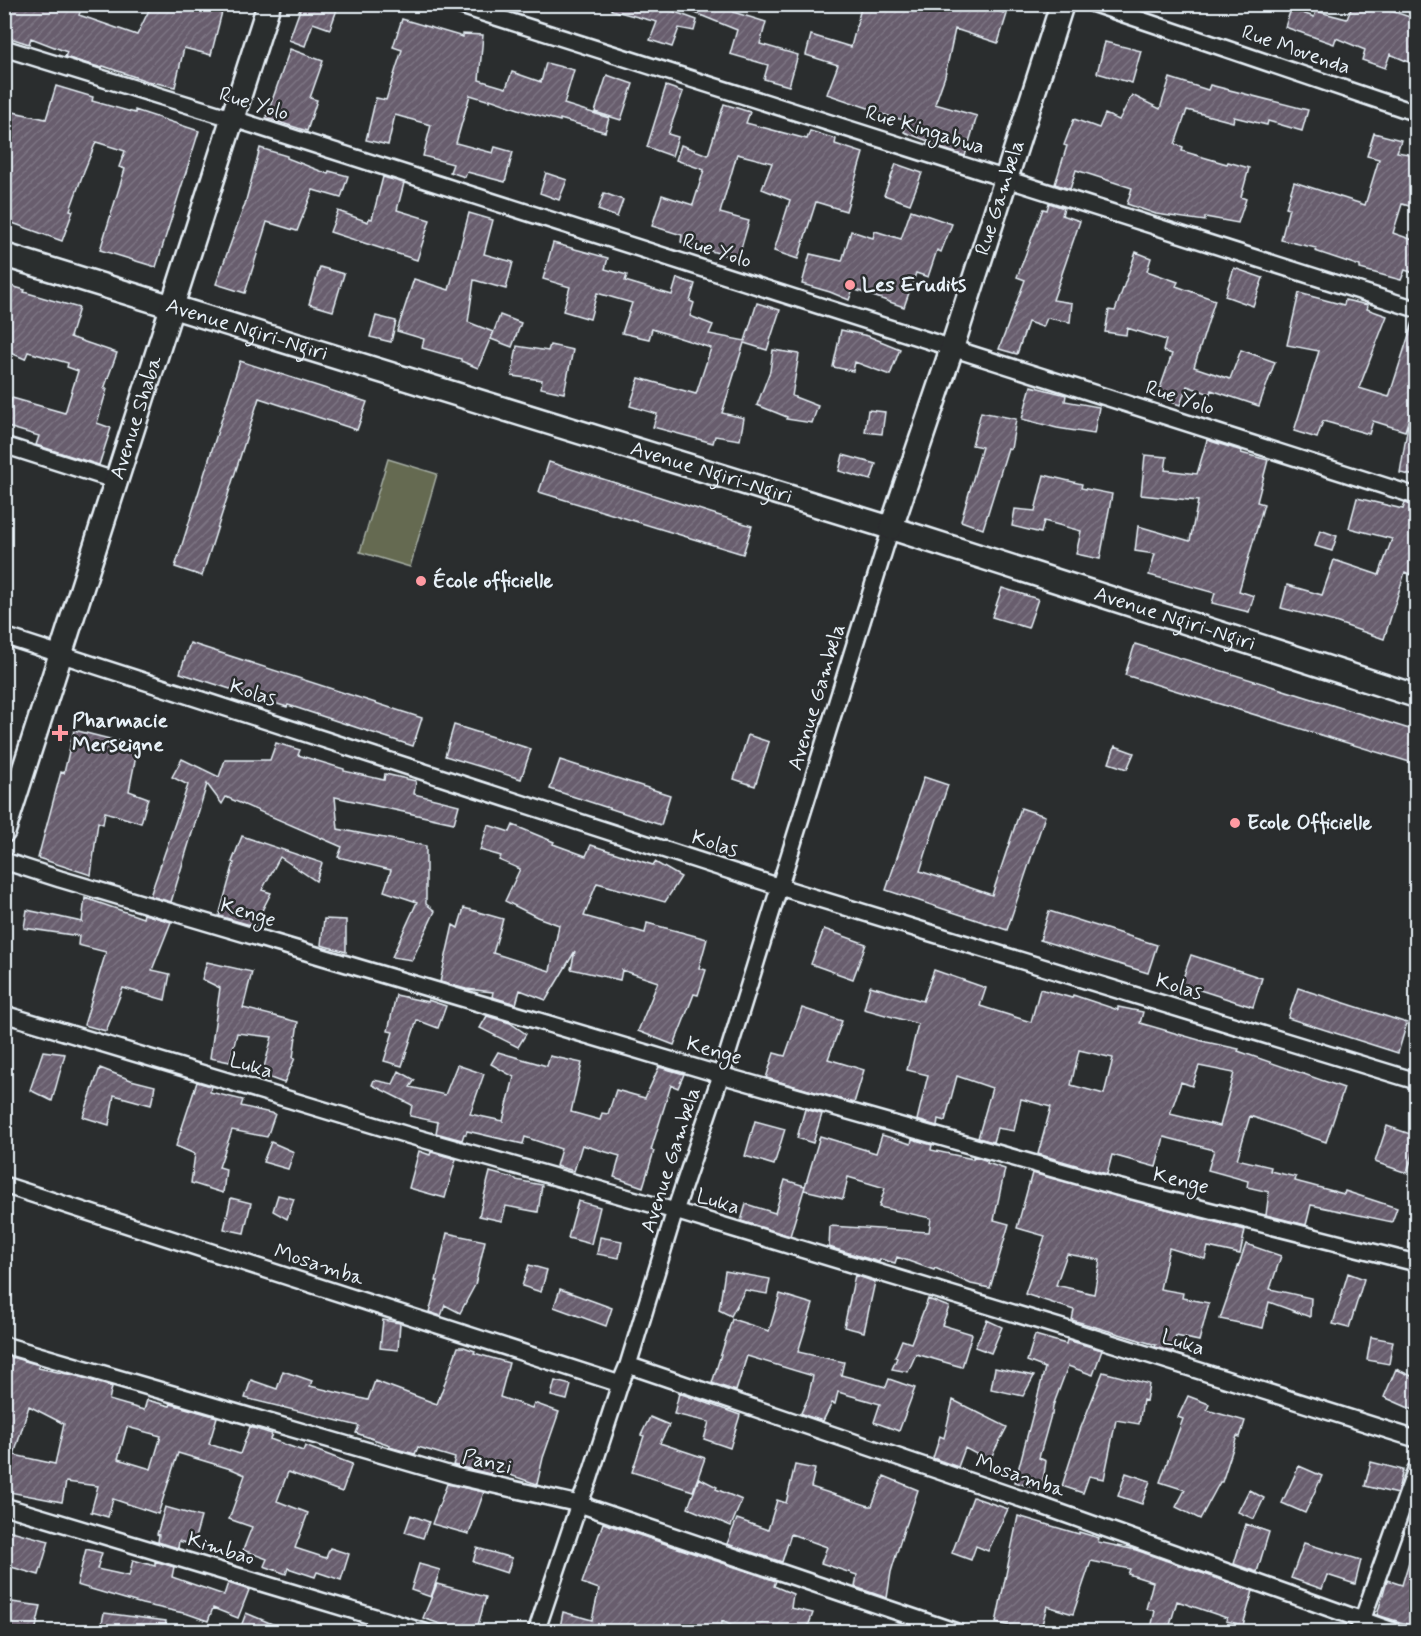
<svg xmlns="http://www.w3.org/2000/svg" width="1421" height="1636" viewBox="0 0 1421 1636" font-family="Mynerve,sans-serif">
	<defs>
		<pattern id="building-hatch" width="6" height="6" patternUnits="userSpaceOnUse" patternTransform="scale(1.5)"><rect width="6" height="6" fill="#675d6d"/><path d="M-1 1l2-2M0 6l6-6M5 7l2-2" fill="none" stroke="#7d7583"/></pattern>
	</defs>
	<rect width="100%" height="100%" fill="#2a2d2e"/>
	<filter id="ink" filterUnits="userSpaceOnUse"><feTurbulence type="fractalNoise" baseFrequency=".0167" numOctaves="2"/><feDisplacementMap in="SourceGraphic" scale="12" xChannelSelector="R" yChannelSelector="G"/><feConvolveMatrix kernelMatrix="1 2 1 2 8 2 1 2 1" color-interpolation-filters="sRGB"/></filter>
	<g filter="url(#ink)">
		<path fill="#656b51" stroke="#a6aea4" stroke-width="1.5" d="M388,459L437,474L410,567L360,552Z"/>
		<path fill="url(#building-hatch)" stroke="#e8f1f8" stroke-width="1.5" fill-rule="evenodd" d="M4,4H83L79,15L137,35L152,4H224L211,55L184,48L175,87L147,81L103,66L102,68L65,57L67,52L31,38L29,44L4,36Z
			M302,4H339L330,29L313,23L305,46L289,40Z
			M612,4H653L697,20L694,31L679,28L672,47L650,40L657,22L611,10Z
			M673,4H735L733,12L766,22L760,44L798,55L789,86L764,79L768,65L730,54L737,30Z
			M862,4H976L1007,14L998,43L955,29L945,76L935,104L977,116L965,156L927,144L928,141L904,132L907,121L874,112V110L827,94L838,65L806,55L811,35L851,47Z
			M1353,4H1370L1416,19L1412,38L1416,40V65L1390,54L1385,68L1362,60L1365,50L1336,38L1334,44L1285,27L1291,9L1314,17L1316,11L1347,19Z
			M402,19L463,37V34L483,35L479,80L506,88L512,72L541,82L546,63L574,70L564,104L609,118L605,132L560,119V121L530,113L490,99V101L470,95L456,143L493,153L495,147L513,152L505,182L467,172L465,177L450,172L453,164L423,156L431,125L395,115L388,145L366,140L376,98L386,100L402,50L393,47Z
			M1105,42L1141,51L1132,83L1097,73Z
			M290,49L323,61L310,98L317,100L307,131L266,118Z
			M607,75L633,84L621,120L595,112Z
			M1170,78L1208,90L1210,85L1308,110L1302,131L1268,121L1267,125L1234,117L1233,122L1187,110L1175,144L1183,147L1182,151L1227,164L1228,162L1249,168L1241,197L1246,199L1238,223L1205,217V221L1156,214L1127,204L1132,188L1076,170L1070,189L1055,184L1067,146L1064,145L1074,119L1099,128L1105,114L1119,120L1132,95L1160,109Z
			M56,86L93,97L92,101L135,113V110L199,131L156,267L100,250L125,169L119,167L125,151L96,142L84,171L70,210L73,211L62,241L4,220V110L46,119Z
			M666,86L683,92L668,134L678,137L672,156L647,147Z
			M724,104L750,112L746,123L807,139L810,131L836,139L835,144L863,153L846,211L816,202L798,259L774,251L790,200L762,189L772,163L737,154L720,213L749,221L738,259L681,242L682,235L652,226L662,195L693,205L704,170L676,160L681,145L708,155Z
			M1374,133L1401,140L1397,152L1414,155L1412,163L1416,165V208L1402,204L1393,233L1416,241V274L1405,270L1401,280L1360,269V266L1315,251L1316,248L1281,240L1289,208L1286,207L1294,182L1365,205L1379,159L1367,156Z
			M260,148L287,156V158L328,174L329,171L348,176L341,198L313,190L297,231L267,222L245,293L216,284L245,204Z
			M896,164L922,173L910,204L884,195Z
			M546,173L567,180L559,200L540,193Z
			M383,177L404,183L397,210L430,220L417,260L330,232L338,211L368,222L369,218L372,219Z
			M604,193L623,200L617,217L598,210Z
			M1049,203L1064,208L1062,215L1080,221L1053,300L1072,303L1070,322L1047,318L1043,327L1028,322L1017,354L999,349L1025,280L1017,277L1043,209L1047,210Z
			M911,210L952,224L941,252L937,250L928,277L916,273L904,307L853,289L849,300L830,292L802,284L810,254L842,261L851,231L873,238L875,231L901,239Z
			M469,213L493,220L484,254L513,262L506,289L474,280L468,322L493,332L478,368L461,361V359L422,348L424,339L397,331L414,279L449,290Z
			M553,243L608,258L605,269L627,275L625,281L672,295L677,278L695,284L690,301L694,303L690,316L713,325L709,334L745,341L757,303L780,310L767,350L744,343L722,413L744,418L740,440L715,436L713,443L653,427L657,414L630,406L639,378L696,394L711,348L652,329L649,339L622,333L632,303L597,293L590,319L563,311L570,287L543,279Z
			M1136,252L1151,258L1147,271L1178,282L1176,286L1215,300L1194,367L1230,379L1241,350L1275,362L1259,406L1211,390L1210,394L1187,386L1180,405L1157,397L1172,354L1163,351L1166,340L1127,328L1126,335L1105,332L1109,310L1115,311Z
			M320,267L344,274L333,311L309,304Z
			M1234,268L1263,278L1253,306L1225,296Z
			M4,284L25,290L24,292L79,308L70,337L117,353L104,389H107L97,423L111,428L99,465L36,445L39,436L4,426L12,398L65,413L78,371L67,367L68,363L28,352L25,359L4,350Z
			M1299,293L1344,305L1345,300L1368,305L1367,309L1387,316L1359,388L1389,397L1413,322H1416V395L1405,431L1373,421L1369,434L1323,421L1317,438L1294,431L1319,351L1287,345Z
			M500,315L521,323L512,347L491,339Z
			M376,316L396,321L391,342L370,337Z
			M841,330L868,336L900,349L890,375L855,362L853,371L833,367Z
			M550,345L573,350L564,393L541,388L542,380L512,376L517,346L548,351Z
			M773,350L799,354L792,396L818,406L812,423L786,419L787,417L757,405L770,371Z
			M240,361L367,402L357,430L259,398L202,576L175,567Z
			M1031,386L1066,395L1065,401L1099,407L1094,434L1057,428L1022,419Z
			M868,410L885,412L882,434L865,432Z
			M981,412L1016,419L1011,449L1008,448L983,529L961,521L982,447L972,445Z
			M1408,425L1416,426V476L1400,473Z
			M1207,440L1242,451L1241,453L1268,460L1257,502L1264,504L1239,591L1254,596L1249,612L1212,603L1215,593L1149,575L1155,554L1135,551L1138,526L1190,541L1198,501L1141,495L1145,455L1167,457L1165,470L1197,474Z
			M843,455L876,464L871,480L839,471Z
			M549,462L752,526L743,554L539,492Z
			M1044,475L1082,484L1081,488L1112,494L1100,559L1076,554L1081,531L1044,521L1041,533L1012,526L1015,509L1035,511Z
			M1357,498L1403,509L1405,503L1416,506V577L1405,572L1384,639L1335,622L1281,608L1287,585L1322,595L1334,560L1379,575L1392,539L1349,528Z
			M1320,530L1337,536L1332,551L1315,546Z
			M1002,588L1038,599L1028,628L992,617Z
			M190,643L422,718L413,746L288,705L287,707L180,673Z
			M1135,644L1416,731V764L1125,675Z
			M454,725L531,749L521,779L445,756Z
			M74,730L138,746L129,791L148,798L141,823L105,812L103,824L98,822L91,875L38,858L61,772L64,773Z
			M748,735L769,742L755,786L734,779Z
			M276,743L300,750L298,755L344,769V771L384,780L385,774L416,781L414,794L459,805L454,823L335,797L338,829L426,846V904L435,911L412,960L392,957L417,902L384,891L391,870L338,857L342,847L226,797L222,804L207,784L171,902L150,896L188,785L172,777L182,759L219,777L225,760H270Z
			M1115,746L1134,753L1127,769L1109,763Z
			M560,760L670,795L661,825L550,789Z
			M924,777L948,785L920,871L992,895L1021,808L1045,816L1007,930L886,890Z
			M488,825L510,832L513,825L554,842L553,844L586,856L591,845L653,865L655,862L681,877L665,902L597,883L584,916L645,933L647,923L707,939L699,968L706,970L698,995L694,994L674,1045L638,1031L658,982L622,970L620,980L571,969L575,951L546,1000L520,990L516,1004L492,997L493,992L466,989L440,982L453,925L458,928L464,908L503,919L493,953L550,971L559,925L537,917L505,901L520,869L499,860L501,856L480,850Z
			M242,836L322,863L316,881L280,857L262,890L271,893L254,926L219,916L234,863L232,862Z
			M85,898L143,918L144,914L171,922L152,970L170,974L165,1000L123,988L106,1031L84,1025L106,952L78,945L79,936L24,928L27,910L82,922Z
			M1049,911L1157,945L1148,973L1040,940Z
			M324,919L346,920V952L321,945Z
			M824,929L866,944L853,979L811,964Z
			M1191,955L1262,978L1253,1007L1181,984Z
			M207,962L252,972L243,1008L298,1022L293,1058H295L284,1083L262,1075L272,1037L237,1033L230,1062L210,1058L220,988L202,979Z
			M934,970L986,988L980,1006L1031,1022L1040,989L1072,998L1073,995L1118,1010V1007L1143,1012L1140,1023L1206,1042L1239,1049L1238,1051L1344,1088L1326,1142L1250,1116L1237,1159L1271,1167L1270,1171L1296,1177L1295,1181L1344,1194L1345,1191L1397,1208L1392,1222L1311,1205L1306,1225L1266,1215L1269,1192L1247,1187L1248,1181L1208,1170L1214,1150L1164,1137L1156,1167L1112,1155L1107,1174L1038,1154L1051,1107L1021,1099L1014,1131L997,1128L993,1142L978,1138L992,1088L957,1076L945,1121L938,1119L937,1126L917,1120L928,1075L907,1070L918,1024L864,1009L870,986L923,1001ZM1079,1050L1113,1058L1104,1094L1071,1085ZM1199,1066L1234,1073L1220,1126L1170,1114L1181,1082L1192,1086Z
			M1298,988L1407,1023L1398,1053L1288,1018Z
			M396,995L428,1002V1000L446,1006L438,1028L417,1020L402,1066L384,1061L393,1032L388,1031Z
			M802,1008L842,1021L828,1059L864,1070L854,1103L766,1078L774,1053L785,1056Z
			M487,1016L510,1023L526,1034L518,1047L480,1028Z
			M43,1051L65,1054L52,1101L30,1090Z
			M498,1052L547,1066L550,1056L582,1063L571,1112L600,1120L602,1113L608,1114L616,1090L645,1098L659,1067L684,1074L678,1088L671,1085L651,1150L654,1151L643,1187L614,1177L620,1156L582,1145L574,1171L556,1166L561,1149L525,1137L523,1144L467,1131L466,1134H464L462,1140L436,1133L438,1122L410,1116L412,1105L372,1085L374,1080L393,1084L399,1071L415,1080L410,1087L445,1095L457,1065L484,1074L470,1114L503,1121L514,1077L491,1064Z
			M100,1068L131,1080L155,1086L151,1105L114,1095L109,1125L83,1117Z
			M197,1082L211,1086L210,1092L243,1100L241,1106L275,1114L267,1137L232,1130L219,1167L226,1169L223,1193L191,1183L195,1154L176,1146Z
			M805,1109L822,1114L813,1143L797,1138Z
			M755,1121L785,1129L774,1165L745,1156Z
			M1387,1126L1416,1136V1144L1407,1173L1375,1162Z
			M882,1135L911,1144L912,1139L932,1145L931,1150L973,1159V1156L988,1161L987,1163L1005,1169L994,1220L1009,1224L990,1288L971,1284L935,1268L934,1270L897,1257L895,1263L880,1259L879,1262L829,1247L830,1226L929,1232L931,1218L879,1207L885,1188L848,1177L843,1199L804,1190L820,1136L876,1153Z
			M271,1142L294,1152L288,1169L263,1162Z
			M419,1151L430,1155L431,1152L456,1159L445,1198L409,1188Z
			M490,1172L516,1179V1180L542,1185L538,1212L506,1206L502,1221L479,1216Z
			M1032,1173L1245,1230L1240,1254L1208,1247L1205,1259L1169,1248L1160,1289L1183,1293L1182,1298L1209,1303L1199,1341L1176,1336L1173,1352L1168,1351L1155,1347L1156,1345L1072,1320L1074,1310L1025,1294L1045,1236L1017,1228ZM1067,1254L1100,1260L1094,1294L1056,1285Z
			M785,1180L805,1186L790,1236L741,1221L746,1204L775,1213Z
			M278,1195L294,1199L287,1219L273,1211Z
			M231,1198L251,1203L244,1233L224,1229Z
			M578,1201L600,1207L591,1244L568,1238Z
			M447,1233L485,1241L475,1285L460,1313L445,1305L441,1316L429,1312L438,1281H436Z
			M600,1237L622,1241L619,1258L597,1254Z
			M1246,1244L1281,1256L1270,1289L1311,1298L1310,1317L1269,1302L1263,1328L1220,1319Z
			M529,1265L547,1270L541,1292L522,1286Z
			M725,1271L770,1279L767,1294L745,1290L731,1316L719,1310Z
			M1348,1273L1364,1279L1349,1328L1333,1324Z
			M855,1275L875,1282L864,1332L844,1327Z
			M560,1289L612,1308L606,1326L554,1307Z
			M780,1294L813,1304L798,1352L844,1362L841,1375L886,1387L889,1379L915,1388L899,1431L874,1422L880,1404L838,1392L835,1404L832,1403L823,1421L807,1416L801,1413L808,1398L813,1376L747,1356L736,1391L712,1383L732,1319L769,1331Z
			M928,1299L949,1307L942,1325L972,1334L962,1367L916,1354L908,1372L892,1369L897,1358L895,1357L902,1340L911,1343Z
			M383,1320L400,1323L398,1350L380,1348Z
			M987,1320L1002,1327L991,1353L975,1347Z
			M1035,1335L1066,1344L1067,1340L1102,1350L1093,1375L1068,1366L1053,1406L1052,1415H1051L1039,1458L1046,1461L1042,1488L1032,1484L1031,1487L1015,1482L1045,1368L1027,1361Z
			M1371,1337L1393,1341L1389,1364L1367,1360Z
			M458,1347H464L475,1351L474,1353L509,1363L500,1397L532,1408L534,1403L559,1412L543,1458L537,1484L492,1469L490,1474L453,1465L455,1458L418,1447L415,1454L389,1447L390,1445L356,1433L359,1426L245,1398L251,1380L277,1389L283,1371L312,1381L310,1386L368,1400L375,1381L437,1404Z
			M4,1355L39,1365L38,1368L77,1376L112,1387L109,1400L144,1410L147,1400L170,1406L171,1404L217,1417L209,1444L240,1454L250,1427L272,1434L270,1439L303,1451L305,1446L352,1464L342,1492L288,1472L277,1501L308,1513L295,1548L326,1558L330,1548L349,1554L341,1580L317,1572L315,1577L288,1568L286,1574L264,1566L267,1559L243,1550L252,1527L229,1519L245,1475L234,1470L178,1453L158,1514L113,1499L108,1517L91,1512L98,1486L66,1482L62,1502L4,1491ZM29,1406L64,1424L55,1464L14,1455ZM127,1427L161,1436L151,1469L118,1459Z
			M995,1368L1034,1376L1023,1396L991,1389Z
			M1396,1369L1416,1378V1411L1384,1397Z
			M1103,1372L1149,1384L1146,1401L1143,1400L1139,1424L1116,1420L1104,1479L1089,1476L1083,1493L1062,1486L1080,1430Z
			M555,1381L571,1385L567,1400L551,1396Z
			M679,1393L740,1415L730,1448L704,1439L709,1422L674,1414Z
			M1188,1396L1209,1404L1207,1410L1245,1421L1240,1437L1237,1436L1222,1482H1220L1200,1519L1176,1507L1185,1490L1160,1482L1183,1419L1178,1417Z
			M953,1400L1007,1427L989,1461L965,1448L958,1467L933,1458L940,1436L944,1438Z
			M650,1417L669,1425L660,1443L705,1458L693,1491L632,1472L644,1436L641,1435Z
			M1371,1462L1403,1470L1397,1494L1365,1486Z
			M795,1465L815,1469L811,1487L869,1506H872L884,1476L918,1490L906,1526H905L891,1572L887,1598L855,1587L857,1575L821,1563L827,1547L791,1534L782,1562L727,1544L737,1519L768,1530L777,1500L786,1503Z
			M1299,1466L1322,1476L1305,1513L1282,1503Z
			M1126,1473L1150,1481L1142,1504L1118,1496Z
			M699,1478L717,1487L716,1489L742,1500L731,1526L688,1508Z
			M447,1484L484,1492L469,1534L432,1524Z
			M1249,1490L1264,1498L1254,1519L1238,1512Z
			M973,1497L1008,1509L988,1551L976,1546L971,1560L952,1553Z
			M165,1507L201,1517L193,1545L179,1541L178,1548L158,1542L159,1535L157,1534Z
			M411,1515L429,1522L423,1538L405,1532Z
			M1018,1516L1079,1534V1532L1099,1538L1098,1542L1136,1550L1253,1591L1243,1625L1226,1621L1227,1618L1177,1601L1168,1632H1150L1155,1611L1146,1609L1153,1582L1128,1574L1130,1569L1091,1561L1073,1614L1047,1606L1040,1632H1023L1024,1629L996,1623Z
			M603,1523L776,1581L774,1586L793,1594L791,1608L813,1613L806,1632H745L722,1621L720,1632H559L563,1612L592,1620L599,1589L582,1583Z
			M1246,1524L1269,1532L1257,1572L1234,1564Z
			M4,1529L49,1541L39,1575L4,1565Z
			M1304,1543L1361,1560L1355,1584L1327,1575L1322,1589L1291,1578Z
			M477,1548L512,1558L507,1573L473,1562Z
			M86,1549L102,1553L97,1569L129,1576L133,1560L155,1566V1561L174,1567L172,1577L224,1595L228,1583L249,1590L238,1618L213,1608L208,1621L188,1614L142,1604L77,1585Z
			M1412,1552L1416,1553V1603L1410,1625L1377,1615L1387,1580L1402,1585Z
			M419,1564L440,1570L431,1597L411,1590Z
			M437,1584L486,1597L476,1632H463L423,1618Z
			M4,1601L41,1606L35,1632H4Z
			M104,1613L166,1621L165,1632H100Z
			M246,1613L289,1631V1632H239Z"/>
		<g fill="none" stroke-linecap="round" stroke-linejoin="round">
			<g stroke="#e8f1f8" stroke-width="20">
				<path id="street" d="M455,4L1416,309
					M1094,4L1416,113
					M4,48L234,119L1416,496
					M4,445L117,481
					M4,636L780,887L1416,1081
					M4,861L60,879L721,1075L1117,1187L1416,1263
					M4,1014L404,1134L675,1211L1076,1332L1416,1439
					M4,1185L620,1384
					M4,1345L455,1476L579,1504L957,1632
					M628,1365L1042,1506L1396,1632
					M4,1506L425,1632
					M536,1632L579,1504L589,1480L620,1384L628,1365L675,1211L721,1075L891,528
					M1358,1632L1416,1469"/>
			</g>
			<g stroke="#e8f1f8" stroke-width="27">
				<g id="secondary">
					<path id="s1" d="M4,255L891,528L1416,696"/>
					<path id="s2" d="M891,528L952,348L1062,4"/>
					<path id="s3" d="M4,831L269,4"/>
				</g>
			</g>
			<use href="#street" stroke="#2a2d2e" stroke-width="15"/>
			<use href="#secondary" stroke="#2a2d2e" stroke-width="22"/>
		</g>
	</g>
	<g fill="#ff9aa2" stroke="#2a2d2e" stroke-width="2">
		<circle cx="850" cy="285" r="6"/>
		<circle cx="421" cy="581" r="6"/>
		<path d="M57 724h6v6h6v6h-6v6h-6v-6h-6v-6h6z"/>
		<circle cx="1235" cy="823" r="6"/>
	</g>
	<g text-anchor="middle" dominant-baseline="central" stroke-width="5" stroke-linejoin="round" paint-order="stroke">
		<g font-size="21" fill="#e8f1f8" stroke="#2a2d2e">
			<text transform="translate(1296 50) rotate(19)">Rue Movenda</text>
			<text transform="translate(254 104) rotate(17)">Rue Yolo</text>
			<text transform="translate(925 130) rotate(17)">Rue Kingabwa</text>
			<text stroke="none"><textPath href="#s2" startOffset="348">Rue Gambela</textPath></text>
			<text transform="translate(717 251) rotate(18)">Rue Yolo</text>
			<text stroke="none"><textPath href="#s1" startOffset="254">Avenue Ngiri-Ngiri</textPath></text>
			<text transform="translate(1180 398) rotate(18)">Rue Yolo</text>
			<text stroke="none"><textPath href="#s3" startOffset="434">Avenue Shaba</textPath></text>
			<text stroke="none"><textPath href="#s1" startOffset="740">Avenue Ngiri-Ngiri</textPath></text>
			<text stroke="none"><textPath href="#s1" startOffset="1226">Avenue Ngiri-Ngiri</textPath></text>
			<text transform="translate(253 693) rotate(18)">Kolas</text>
			<text transform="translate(817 697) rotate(-73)">Avenue Gambela</text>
			<text transform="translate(715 844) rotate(18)">Kolas</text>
			<text transform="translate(248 913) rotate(17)">Kenge</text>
			<text transform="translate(1179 987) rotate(17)">Kolas</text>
			<text transform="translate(714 1051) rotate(16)">Kenge</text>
			<text transform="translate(251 1066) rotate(17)">Luka</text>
			<text transform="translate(671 1160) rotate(-72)">Avenue Gambela</text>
			<text transform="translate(1181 1181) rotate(14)">Kenge</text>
			<text transform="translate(718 1202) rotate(17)">Luka</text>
			<text transform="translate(319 1265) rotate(18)">Mosamba</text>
			<text transform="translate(1183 1343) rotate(18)">Luka</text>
			<text transform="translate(487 1462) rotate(13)">Panzi</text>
			<text transform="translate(1020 1476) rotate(19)">Mosamba</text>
			<text transform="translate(221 1549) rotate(17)">Kimbao</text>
		</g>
		<g font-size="21" font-weight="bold" fill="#e8f1f8" stroke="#2a2d2e" text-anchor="start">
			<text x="862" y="285">Les Erudits</text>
			<text x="433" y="581">École officielle</text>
			<text x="72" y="721">Pharmacie<tspan x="72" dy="24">Merseigne</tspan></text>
			<text x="1247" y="823">Ecole Officielle</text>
		</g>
	</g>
	<rect width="1421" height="1636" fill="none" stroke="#2a2d2e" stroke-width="24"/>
	<rect x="12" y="12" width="1397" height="1612" fill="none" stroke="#e8f1f8" stroke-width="2" filter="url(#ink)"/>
</svg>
